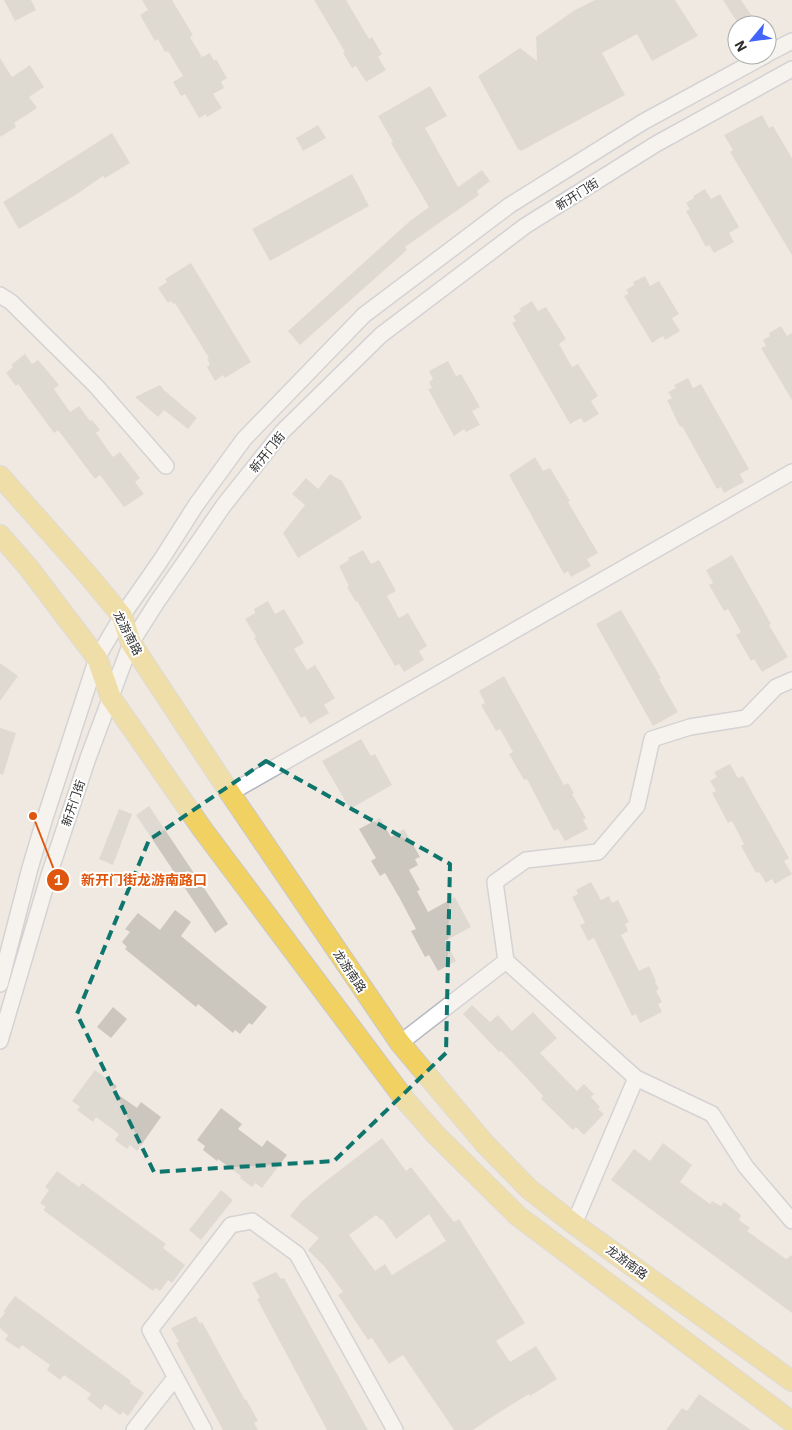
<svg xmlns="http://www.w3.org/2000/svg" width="792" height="1430" viewBox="0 0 792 1430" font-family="'IBM Plex Sans','Noto Sans SC',sans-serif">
	<rect width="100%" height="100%" fill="#efe9e1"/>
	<path fill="#cbc7bf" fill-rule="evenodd" d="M4,0H31L36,10L15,21Z
		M142,0H172L193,35L190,37L202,57L210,53L214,61L216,59L227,78L221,82L224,88L213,94L222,108L207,117L206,114L199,118L185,94L181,96L173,82L183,76L168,51L165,52L158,39L155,41L140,15L148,10Z
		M314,0H346L369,39L372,37L382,54L378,57L386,70L366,82L356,66L352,68L343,53L345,52Z
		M595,0H675L698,36L652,61L637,34L602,53L625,95L521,151L518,149L478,76L520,48L537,61L536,37L575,10Z
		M723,0H741L758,25H739Z
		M0,58L12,77L30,65L44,87L29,97L37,108L14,123L16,127L0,137Z
		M430,86L447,116L425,128L458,187L482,170L490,181L477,191L479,195L405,247L407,250L300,345L288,331L410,221L429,207L391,143L393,142L378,116Z
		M762,115L769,128L773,126L792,158V255L730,152L733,150L724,135Z
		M318,125L326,138L303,151L296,138Z
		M112,133L130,163L105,178L103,176L77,194L19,229L3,202Z
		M352,174L369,206L270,261L252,229Z
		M705,189L711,199L720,194L739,227L729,233L734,242L714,253L709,245L706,247L686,211L690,209L686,203L694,198L693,196Z
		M191,263L251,362L225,378L223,375L215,381L207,367L210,364L207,359L209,358L175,303L173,304L171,301L168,303L158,288L167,282L165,279Z
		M645,276L650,286L659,281L679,314L672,318L680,331L665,340L663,336L652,343L624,296L629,293L626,290L634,285L633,282Z
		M532,301L538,311L546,307L566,339L559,344L572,367L578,364L598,396L591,401L599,414L584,423L581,418L570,424L512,323L516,321L513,316L521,311L519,309Z
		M781,326L787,336L792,333V400L761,348L766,346L763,340L770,336L769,333Z
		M25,354L32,364L38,360L50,374L59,385L54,389L70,412L79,406L90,421L92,420L100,430L96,433L113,457L120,452L140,478L135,482L144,494L124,507L100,475L95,479L58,430L54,433L18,384L16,386L6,373L13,367L11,365Z
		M448,361L456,376L461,374L480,407L472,411L480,425L466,432L464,429L454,436L428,389L432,388L429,382L433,379L429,371Z
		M688,378L693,388L701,384L749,469L740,474L744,482L724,493L721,487L717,489L682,426L680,427L667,400L672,398L668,392L676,388L674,385Z
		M160,385L164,390L197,418L188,429L164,410L158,417L135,397Z
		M535,457L543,471L550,468L570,501L568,502L598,553L587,559L591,566L571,577L568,571L564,574L509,475Z
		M330,474L342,481L362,518L298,558L283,533L305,505L292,494L306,478L318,489Z
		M363,550L371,564L379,560L396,591L387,596L399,618L408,613L427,646L419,651L424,660L404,672L399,664L395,666L357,601L356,602L347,587L349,586L339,566L349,560L348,558Z
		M732,555L771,624L769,625L788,657L762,672L754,659L751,661L736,635L741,632L728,609L724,611L709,585L713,583L706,570Z
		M268,601L275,614L284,609L304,643L294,649L307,670L315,665L335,698L324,705L329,713L310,724L305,716L301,718L254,638L256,637L245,619L255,613L254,609Z
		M621,610L661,678L659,679L678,712L653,726L596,624Z
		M0,663L18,676L0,701Z
		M504,676L564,785L568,783L574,793L572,794L586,818L583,820L588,829L565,841L558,829L554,831L527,779L524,780L509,754L513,752L500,729L496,731L481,705L485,703L479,691Z
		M0,728L16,733L3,775L0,774Z
		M361,739L371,756L375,754L392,785L350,809L322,761Z
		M730,764L738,778L743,776L789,858L784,861L792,874L775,884L772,879L766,883L759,872L756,873L741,846L744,844L732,821L728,823L712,793L716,791L710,781L717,777L714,772Z
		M149,806L228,924L215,933L136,815Z
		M119,809L132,814L113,865L99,859Z
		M380,818L391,837L404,829L420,857L415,859L418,865L409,870L420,890L417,891L428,912L455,897L471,927L445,941L456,961L438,971L429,955L425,957L411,931L416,929L399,897L385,873L380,876L371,861L376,858L359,829Z
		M591,882L601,900L609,896L612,903L618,900L629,922L625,924L628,931L621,935L639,971L649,966L656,981L655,982L659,989L656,991L662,1002L658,1004L662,1012L640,1023L636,1014L632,1016L594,938L588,941L580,925L585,923L572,897L578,894L576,890Z
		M175,910L191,922L181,936L267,1007L252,1025L249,1023L240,1034L235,1030L233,1033L198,1004L196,1007L125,949L127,947L122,942L130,932L125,929L138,913L160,930Z
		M472,1005L490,1022L498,1015L512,1031L533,1012L557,1038L540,1053L577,1091L584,1084L594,1094L591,1097L600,1107L598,1109L604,1114L584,1135L576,1127L573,1130L541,1099L543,1096L525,1076L501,1051L499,1052L463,1014Z
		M113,1007L127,1019L111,1038L97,1027Z
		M95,1070L117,1086L113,1091L137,1108L141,1102L161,1117L137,1151L130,1145L127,1149L115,1140L119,1134L96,1117L93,1122L77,1110L80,1107L72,1101Z
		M221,1108L242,1124L238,1129L262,1147L267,1140L287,1155L262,1188L255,1183L252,1187L240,1178L241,1176L218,1159L217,1161L203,1150L205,1146L197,1140Z
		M382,1138L406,1171L411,1167L454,1222L459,1219L525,1323L496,1341L510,1362L536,1346L557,1379L530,1396L529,1394L498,1413L473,1430H454L403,1355L389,1364L372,1338L368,1340L338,1295L343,1292L325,1267L308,1250L319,1238L290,1216L302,1201L322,1184ZM429,1214L446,1241L392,1275L385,1264L375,1271L349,1235L376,1215L381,1220L382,1219L396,1239Z
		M663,1143L692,1165L680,1182L710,1204L712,1201L721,1206L724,1202L741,1215L739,1220L750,1228L747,1231L786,1259L792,1255V1313L611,1180L634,1149L650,1161Z
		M57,1171L79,1187L82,1183L166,1244L163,1248L185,1265L172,1283L168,1280L160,1291L155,1288L153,1291L43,1210L46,1207L40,1203L49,1190L45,1187Z
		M221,1190L233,1200L201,1240L189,1230Z
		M276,1272L281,1279L284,1278L368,1430H327L257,1299L260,1298L252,1283Z
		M15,1296L131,1381L130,1383L144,1393L128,1416L123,1412L120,1415L105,1404L101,1410L87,1399L91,1394L64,1375L60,1380L47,1370L50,1365L22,1345L19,1349L5,1340L8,1335L0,1328V1319L5,1313L3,1312Z
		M196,1316L200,1324L202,1322L245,1400L246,1399L258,1421L254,1423L258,1430H223L176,1343L179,1342L171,1328Z
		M699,1394L751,1430H666L682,1408L687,1411Z"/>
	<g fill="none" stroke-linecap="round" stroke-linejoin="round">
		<g stroke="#b4b7c1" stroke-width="18">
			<path id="minor" d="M767,54L792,41
				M0,295L11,302L96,386L166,466
				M792,680L776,687L746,718L690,727L652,739L637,806L598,852L526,860L495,882L506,961L636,1078L712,1114L746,1167L792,1221
				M230,793L792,472
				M0,984L30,868L44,821L97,658L122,616L161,560L196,505L244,439L364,315L510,205L643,122L766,55
				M0,1041L49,875L88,758L131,643L157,602L224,505L282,432L381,335L525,226L656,144L792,69
				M400,1043L506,961
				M574,1224L636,1078
				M134,1430L175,1378
				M204,1430L150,1330L231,1225L252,1221L297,1254L395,1430"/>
		</g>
		<g stroke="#c9c9c9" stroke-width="22">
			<path id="major" d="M0,476L87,574L122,616L131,643L230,793L400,1043L485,1144L529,1189L574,1224L792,1381
				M0,535L28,567L97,658L111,698L203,830L406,1101L436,1135L518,1216L792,1422"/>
		</g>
		<use href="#minor" stroke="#fff" stroke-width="15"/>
		<use href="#major" stroke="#f2d163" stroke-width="20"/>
	</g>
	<path d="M0 0H792V1430H0ZM266,761L450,864L446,1053L334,1161L154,1172L77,1014L149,840Z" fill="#efe9e1" fill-opacity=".55" fill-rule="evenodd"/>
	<path fill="none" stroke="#0f766e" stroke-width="4" stroke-dasharray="10 6" stroke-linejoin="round" d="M266,761L450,864L446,1053L334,1161L154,1172L77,1014L149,840Z"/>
	<g text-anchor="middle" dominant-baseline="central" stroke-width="4" stroke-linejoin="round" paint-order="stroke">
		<g font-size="12" fill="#2e2e2e" stroke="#fff">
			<text transform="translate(577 194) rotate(-32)">新开门街</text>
			<text transform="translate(267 452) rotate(-51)">新开门街</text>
			<text transform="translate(128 633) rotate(63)">龙游南路</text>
			<text transform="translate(73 803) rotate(-71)">新开门街</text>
			<text transform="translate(350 971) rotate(56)">龙游南路</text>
			<text transform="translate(627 1262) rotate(36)">龙游南路</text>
		</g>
	</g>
	<path fill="none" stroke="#df570e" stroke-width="2" d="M33 816L58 880"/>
	<g fill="#df570e" stroke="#fff" stroke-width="2">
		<circle cx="33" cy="816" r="5"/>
		<circle cx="58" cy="880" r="12"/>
	</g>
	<g font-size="15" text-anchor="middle" font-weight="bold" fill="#fff">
		<text x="58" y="885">1</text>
	</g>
	<g font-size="14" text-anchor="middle" font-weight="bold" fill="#df570e" stroke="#fff" stroke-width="4" stroke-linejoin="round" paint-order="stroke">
		<text x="144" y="885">新开门街龙游南路口</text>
	</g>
	<g transform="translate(752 40) rotate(241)"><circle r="24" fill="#ffffff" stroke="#ababab"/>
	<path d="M0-4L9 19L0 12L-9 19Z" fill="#4264fb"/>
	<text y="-8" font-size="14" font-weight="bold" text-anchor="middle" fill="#2e2e2e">N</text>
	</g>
</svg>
